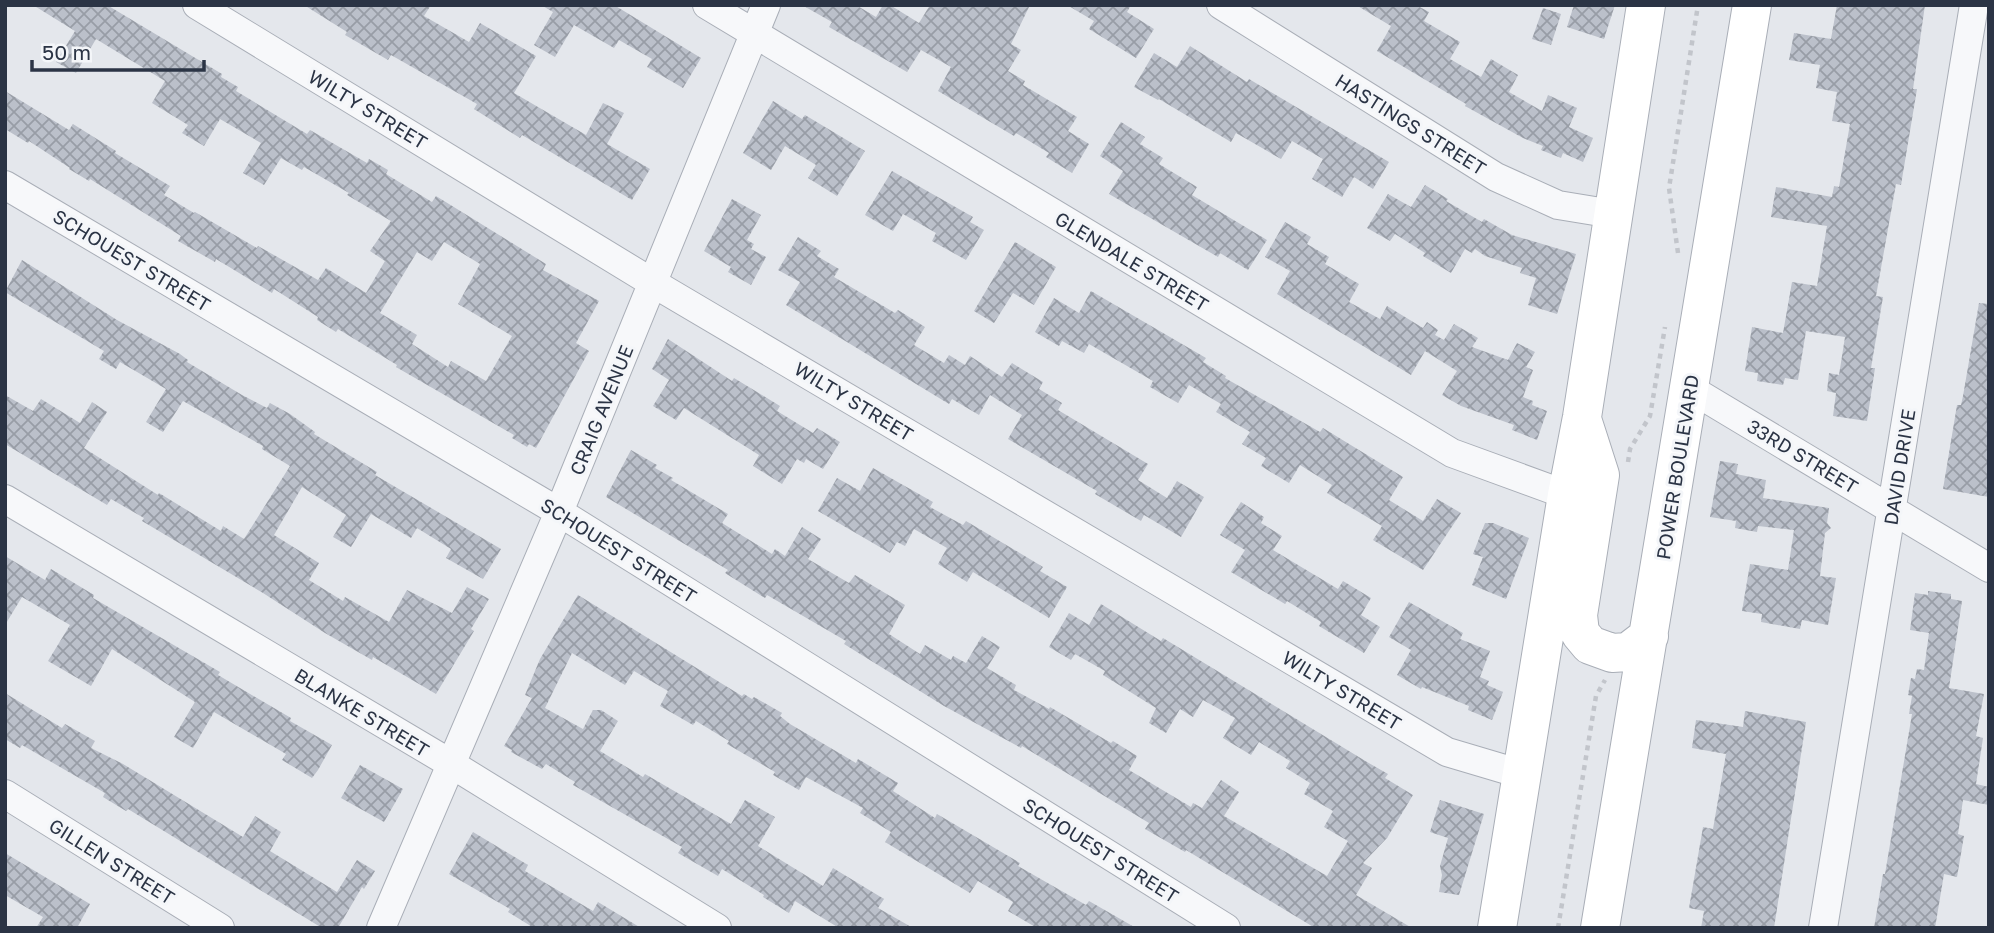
<svg xmlns="http://www.w3.org/2000/svg" width="1994" height="933" viewBox="0 0 1994 933" font-family="'Golos Text',sans-serif">
	<defs>
		<pattern id="building-cross-hatch" width="8" height="8" patternUnits="userSpaceOnUse" patternTransform="scale(1.75)"><rect width="8" height="8" fill="#bbc0ca"/><path d="M0 0l8 8M0 8l8-8" fill="none" stroke="#989da6"/></pattern>
	</defs>
	<rect width="100%" height="100%" fill="#e4e7ec"/>
	<path fill="url(#building-cross-hatch)" fill-rule="evenodd" d="M33,5H107L222,74L221,77L238,87L236,91L307,134L310,130L367,163L369,159L388,170L386,174L432,202L436,196L546,264L543,270L599,301L576,343L589,351L536,448L529,444L527,447L512,438L514,435L396,367L397,365L338,329L336,332L317,320L318,317L274,289L272,293L216,259L215,262L178,241L181,236L90,179L89,181L69,169L70,168L29,141L28,143L5,129V91L69,130L73,124L116,151L115,153L170,186L164,195L194,213L195,212L257,248L258,246L318,280L326,268L366,293L385,261L370,251L391,221L347,195L349,193L304,167L302,170L281,158L264,185L243,173L261,143L220,119L204,146L182,133L188,125L152,103L165,81L96,39L76,73L56,62L75,31ZM444,242L480,264L458,304L512,336L486,381L451,361L448,367L412,344L417,335L380,313L417,252L432,261Z
		M304,5H431L424,16L469,42L480,23L536,56L514,93L586,135L603,103L624,113L607,144L650,169L632,200L522,135L520,138L474,109L477,104L391,55L388,60L345,35L347,32Z
		M541,5H614L701,58L683,88L647,67L652,59L619,40L614,48L574,25L555,57L534,45L553,12Z
		M802,5H856L876,17L883,5H890L919,23L930,5H1030L1011,44L1021,50L1008,71L1025,81L1023,85L1077,117L1068,131L1089,144L1072,173L1046,157L1049,153L1016,133L1014,136L938,91L951,67L921,50L907,72L829,27L832,22Z
		M1067,5H1131L1127,12L1154,29L1136,58L1089,29L1094,21Z
		M1356,5H1416L1429,12L1424,21L1460,42L1450,59L1481,77L1491,59L1518,75L1509,92L1542,111L1548,95L1577,108L1569,127L1593,138L1583,162L1563,153L1561,158L1541,150L1543,146L1523,138L1465,106L1466,104L1377,51L1391,26Z
		M1574,5H1615L1604,39L1567,27Z
		M1837,5H1925L1913,89H1917L1901,185L1896,184L1876,296L1883,297L1871,368H1875L1867,421L1833,416L1836,393L1827,391L1829,373L1839,375L1845,337L1806,331L1798,380L1785,378L1783,385L1757,381L1758,373L1745,371L1752,327L1783,333L1792,282L1817,286L1827,226L1771,217L1776,187L1832,197L1834,186L1839,187L1850,124L1832,121L1837,92L1816,88L1820,65L1789,60L1794,33L1831,39Z
		M1543,8L1561,14L1551,45L1532,39Z
		M1190,46L1247,82L1249,79L1389,162L1373,189L1354,177L1342,197L1312,179L1323,159L1292,141L1281,159L1236,133L1231,142L1159,99L1158,100L1134,87L1154,53L1177,67Z
		M773,101L802,119L805,115L865,151L837,196L808,178L816,165L785,146L771,170L743,153Z
		M1121,122L1145,137L1140,144L1163,158L1159,164L1197,187L1192,195L1267,240L1248,270L1220,253L1218,257L1109,194L1123,171L1100,156Z
		M892,171L973,217L970,222L984,230L966,260L932,241L936,233L903,214L893,231L865,215Z
		M1425,185L1448,199L1446,201L1482,222L1484,219L1512,235L1576,254L1557,314L1528,305L1536,278L1520,273L1522,268L1485,256L1475,249L1472,253L1465,249L1451,273L1423,256L1425,253L1395,234L1390,241L1367,228L1388,194L1411,207Z
		M732,199L761,215L747,240L754,244L751,249L766,257L751,285L728,272L731,267L704,251Z
		M1285,222L1311,237L1307,244L1329,257L1325,264L1359,284L1349,302L1380,319L1387,306L1423,328L1427,322L1438,330L1435,335L1444,340L1454,324L1478,338L1472,347L1508,360L1517,343L1535,352L1526,367L1533,370L1523,397L1533,401L1532,405L1547,411L1537,440L1512,430L1514,425L1461,406L1442,395L1457,371L1425,351L1411,375L1277,294L1290,271L1265,257Z
		M798,237L821,251L817,256L839,269L834,277L895,313L898,310L925,327L914,345L944,363L949,355L965,365L970,356L1002,377L1012,363L1043,382L1039,389L1062,403L1058,410L1148,464L1138,480L1167,498L1177,481L1204,497L1181,537L1144,515L1141,521L1095,494L1097,491L1008,439L1022,415L990,395L979,415L952,399L949,404L786,305L800,282L778,270Z
		M1015,242L1056,267L1034,305L1013,293L994,323L974,311Z
		M22,260L117,320L180,354L188,360L187,362L242,395L267,408L270,403L290,414L315,432L314,434L377,472L375,475L501,549L483,579L446,558L451,549L417,528L411,538L371,514L351,547L333,537L346,515L302,487L274,535L319,563L309,580L343,601L345,597L389,622L407,590L452,613L467,587L489,599L471,629L474,631L436,694L373,657L372,660L325,633L263,593L142,521L144,518L111,499L107,505L5,444V395L33,411L41,399L80,423L92,402L107,412L84,448L158,495L159,493L221,531L223,526L244,539L290,466L262,449L263,446L183,401L163,432L146,422L166,389L120,362L116,369L99,359L104,351L5,292Z
		M1091,291L1206,358L1203,362L1226,376L1225,378L1320,432L1323,428L1403,477L1389,500L1423,521L1437,499L1461,513L1423,570L1373,540L1382,526L1327,493L1332,485L1300,465L1289,483L1261,466L1266,458L1242,444L1250,432L1216,412L1221,404L1189,385L1178,403L1150,387L1153,381L1089,344L1084,353L1062,341L1059,346L1035,332L1054,298L1079,313Z
		M1979,303L1989,304V497L1943,489L1957,405H1961L1963,396Z
		M668,339L732,381L734,378L780,406L777,411L813,433L817,428L840,442L823,469L806,459L804,463L797,459L782,484L753,466L759,455L684,408L676,420L653,406L669,380L652,369Z
		M631,450L657,465L655,468L673,478L671,480L728,514L722,523L772,554L775,549L785,556L802,527L821,539L808,559L849,583L855,575L905,605L889,634L920,654L925,645L951,660L953,656L966,663L982,636L1000,647L987,668L1016,685L1014,690L1049,709L1050,707L1111,743L1113,741L1137,756L1129,770L1191,807L1193,803L1202,808L1221,780L1239,792L1224,816L1327,876L1348,841L1324,827L1333,811L1304,794L1310,783L1286,768L1290,761L1259,742L1251,755L1223,738L1235,718L1203,700L1193,717L1180,709L1166,733L1149,723L1156,708L1103,675L1105,671L1075,654L1071,660L1049,647L1069,613L1089,625L1101,604L1161,641L1163,638L1367,762L1388,774L1385,778L1413,795L1387,838L1363,863L1372,868L1356,895L1412,928H1315L1186,850L1185,852L1145,829L1149,823L1022,746L1021,748L944,706L844,644L846,641L767,595L765,598L725,573L728,570L606,497Z
		M1720,461L1738,464L1736,474L1766,480L1763,498L1829,508L1827,523L1831,528L1825,533L1820,576L1836,578L1828,625L1802,620L1800,629L1761,622L1762,614L1742,611L1750,564L1788,570L1794,530L1758,526L1757,532L1735,528L1736,521L1710,517Z
		M873,468L933,502L930,507L963,525L966,521L1043,567L1040,571L1067,587L1049,618L973,572L967,582L938,564L947,548L914,529L905,546L897,542L890,553L818,511L837,478L860,491Z
		M1241,502L1264,517L1261,523L1282,536L1273,550L1338,589L1343,581L1371,598L1361,615L1380,627L1364,653L1319,626L1321,622L1287,601L1285,604L1231,572L1245,550L1220,535Z
		M1485,523H1493L1529,538L1506,599L1472,585L1483,557L1473,554Z
		M5,556L45,580L51,569L94,595L93,598L220,672L218,675L291,718L290,721L332,745L318,770L312,778L282,760L286,754L214,712L193,748L174,737L195,702L112,649L91,686L48,661L70,625L22,597L5,625Z
		M1928,591L1951,594V599L1962,601L1949,688L1984,694L1976,736L1983,738L1976,784L1989,787V805L1963,800L1958,834L1964,836L1957,877L1944,874L1935,928H1874L1883,874H1885L1912,714H1909L1912,696L1908,695L1911,678L1915,679L1917,669L1924,670L1929,633L1910,630L1915,593L1928,595Z
		M578,595L742,696L744,694L752,699L754,697L782,713L780,716L790,724L856,763L858,759L898,783L893,791L935,818L937,814L1020,863L1018,866L1086,905L1089,901L1136,928H1037L1008,911L1013,902L978,881L970,893L885,842L891,832L860,813L863,808L806,777L799,790L773,775L775,772L727,744L729,741L696,721L693,725L660,706L668,691L634,671L625,685L572,653L545,708L583,729L593,710H601L618,721L600,751L643,777L645,774L731,824L745,800L775,817L758,846L823,886L833,868L884,899L878,908L913,928H839L795,901L789,913L763,897L764,895L722,869L718,876L678,853L682,847L573,785L575,782L546,764L542,769L511,752L512,750L504,746L532,698L525,695L540,659Z
		M1409,602L1463,633L1460,639L1490,651L1480,677L1489,681L1487,685L1503,692L1492,720L1468,710L1469,706L1422,687L1421,689L1397,675L1411,650L1389,637Z
		M5,693L62,728L65,724L95,741L91,748L123,764L243,837L255,816L281,832L270,851L337,892L357,860L375,871L364,889L362,887L338,928H322L128,809L126,811L103,797L105,793L22,745L20,748L5,739Z
		M1745,711L1806,722L1774,928H1701L1704,911L1689,908L1703,827L1713,829L1726,754L1692,748L1696,720L1743,727Z
		M360,765L403,789L384,822L341,798Z
		M1440,800L1484,814L1459,895L1439,892L1442,875L1440,866L1448,838L1430,832Z
		M473,832L528,865L525,871L593,911L598,902L641,928H534L508,912L510,909L449,874Z
		M5,853L90,904L77,928H36L43,917L5,895Z"/>
	<g fill="none" stroke-linecap="round" stroke-linejoin="round">
		<g stroke="#a9aeb7" stroke-width="30">
			<path id="street" d="M197,5L653,283L1447,752L1521,774
				M707,5L1452,453L1567,495
				M1221,5L1496,177L1558,205L1613,214
				M5,185L559,512L1226,928
				M1689,388L1989,568
				M5,499L453,765L717,928
				M5,794L220,928
				M381,928L559,512L766,5
				M1823,928L1974,5"/>
		</g>
		<g stroke="#a9aeb7" stroke-width="40">
			<path id="secondary" d="M1582,419L1600,475L1578,615L1580,633L1590,645L1612,653L1628,652L1649,636
				M1497,928L1567,495L1582,417L1646,5
				M1600,928L1752,5"/>
		</g>
		<path stroke="#c2c5cb" stroke-width="4.5" stroke-dasharray="5 5" stroke-linecap="butt" d="M1678,253L1669,188L1698,5
			M1628,462L1630,449L1650,416L1665,327
			M1558,928L1596,696L1605,680"/>
		<use href="#street" stroke="#f7f8fa" stroke-width="28"/>
		<use href="#secondary" stroke="#fff" stroke-width="38"/>
	</g>
	<g text-anchor="middle" dominant-baseline="central" stroke-width="6" stroke-linejoin="round" paint-order="stroke">
		<g font-size="19" fill="#2b3445" stroke="#f4f6f9">
			<text transform="translate(368 109) rotate(31)">WILTY STREET</text>
			<text transform="translate(1411 124) rotate(32)">HASTINGS STREET</text>
			<text transform="translate(132 260) rotate(31)">SCHOUEST STREET</text>
			<text transform="translate(1132 261) rotate(31)">GLENDALE STREET</text>
			<text transform="translate(854 401) rotate(31)">WILTY STREET</text>
			<text transform="translate(601 410) rotate(-68)">CRAIG AVENUE</text>
			<text transform="translate(1803 456) rotate(31)">33RD STREET</text>
			<text transform="translate(1677 467) rotate(-81)">POWER BOULEVARD</text>
			<text transform="translate(1899 467) rotate(-81)">DAVID DRIVE</text>
			<text transform="translate(619 550) rotate(32)">SCHOUEST STREET</text>
			<text transform="translate(1342 690) rotate(31)">WILTY STREET</text>
			<text transform="translate(362 712) rotate(31)">BLANKE STREET</text>
			<text transform="translate(1101 850) rotate(32)">SCHOUEST STREET</text>
			<text transform="translate(112 861) rotate(32)">GILLEN STREET</text>
		</g>
	</g>
	<rect width="1994" height="933" fill="none" stroke="#2b3445" stroke-width="14"/>
	<path d="M32 60v10h172v-10" fill="none" stroke="#2b3445" stroke-width="3.5"/>
	<text x="42" y="60" font-size="21" fill="#2b3445" stroke="#f4f6f9" stroke-width="5" paint-order="stroke">50 m</text>
</svg>
